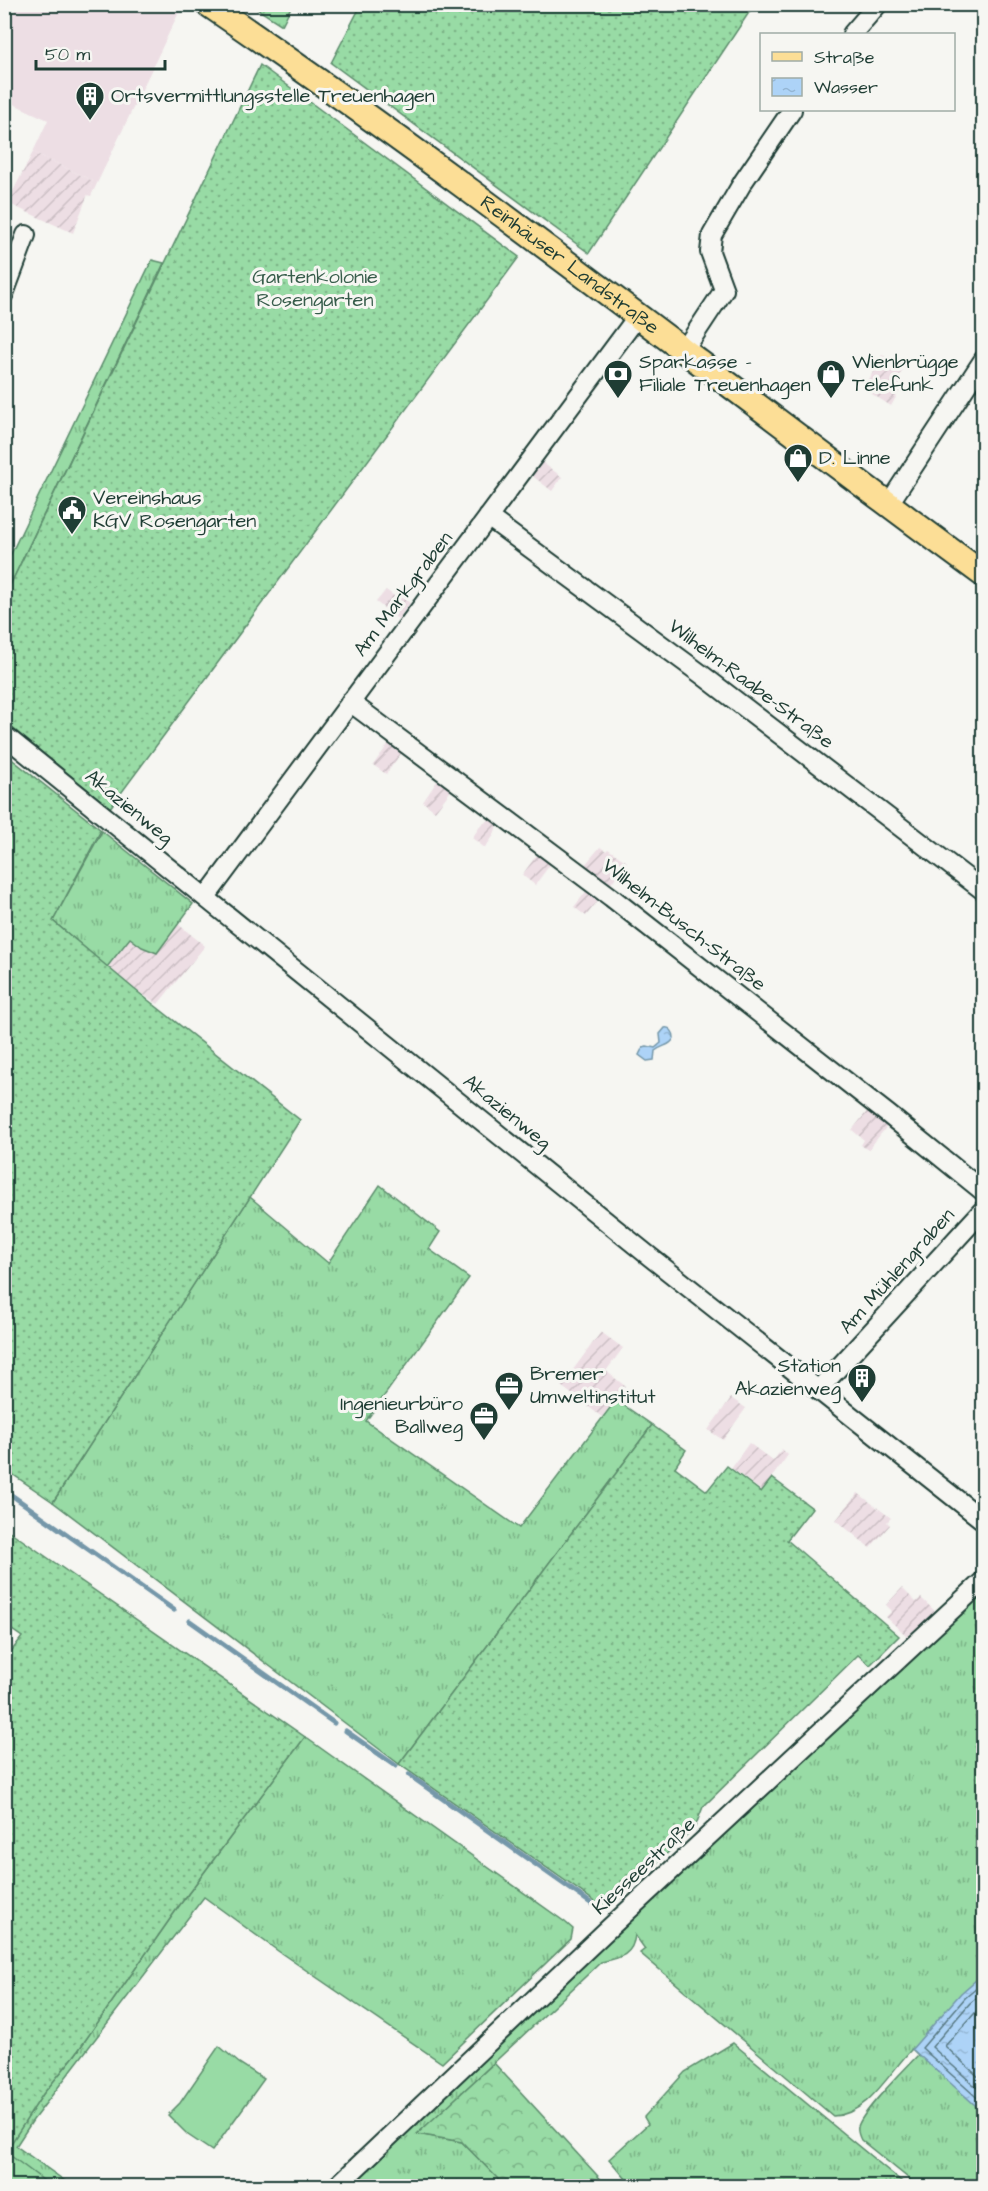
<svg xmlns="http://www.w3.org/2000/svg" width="988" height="2191" viewBox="0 0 988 2191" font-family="'Architects Daughter',sans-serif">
	<defs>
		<pattern id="industrial-furrows" width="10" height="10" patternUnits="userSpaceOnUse" patternTransform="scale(1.5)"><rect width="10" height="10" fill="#eddee4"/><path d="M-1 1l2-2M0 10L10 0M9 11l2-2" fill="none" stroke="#cbbfc4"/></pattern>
		<pattern id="grass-tufts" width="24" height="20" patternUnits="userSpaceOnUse" patternTransform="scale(1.5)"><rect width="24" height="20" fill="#98dba5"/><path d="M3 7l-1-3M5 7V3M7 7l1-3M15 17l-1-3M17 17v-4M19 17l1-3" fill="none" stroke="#7bb387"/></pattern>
		<pattern id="forest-crowns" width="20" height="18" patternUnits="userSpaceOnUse" patternTransform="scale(1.5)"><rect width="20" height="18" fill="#98dba5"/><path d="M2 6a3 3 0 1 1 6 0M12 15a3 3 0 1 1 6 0" fill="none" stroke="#7bb387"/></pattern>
		<pattern id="garden-dots" width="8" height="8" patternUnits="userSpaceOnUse" patternTransform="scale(1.5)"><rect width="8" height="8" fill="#98dba5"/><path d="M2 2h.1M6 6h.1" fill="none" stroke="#7bb387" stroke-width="1.8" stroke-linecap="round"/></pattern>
		<pattern id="water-ripples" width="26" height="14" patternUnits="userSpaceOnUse" patternTransform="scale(1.5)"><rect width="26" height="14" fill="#add3f7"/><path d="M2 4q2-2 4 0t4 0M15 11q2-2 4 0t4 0" fill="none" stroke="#94b6d4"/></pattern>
	</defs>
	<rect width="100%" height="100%" fill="#f6f6f2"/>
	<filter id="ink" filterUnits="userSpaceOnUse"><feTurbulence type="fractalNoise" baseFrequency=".0167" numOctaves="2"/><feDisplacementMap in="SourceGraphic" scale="12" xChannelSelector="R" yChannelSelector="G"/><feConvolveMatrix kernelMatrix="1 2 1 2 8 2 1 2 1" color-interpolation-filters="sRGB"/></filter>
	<g filter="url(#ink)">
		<path fill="#eddee4" d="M18,5H167L179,12L91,196L87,195L93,181L33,152L48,120L5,100L4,33Z"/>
		<path fill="url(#industrial-furrows)" d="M33,152L93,181L73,233L7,203Z
			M882,355L904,367L897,381L903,385L891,406L864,389Z
			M539,460L562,477L552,491L530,474Z
			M386,590L397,598L399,595L410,603L398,619L376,602Z
			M390,742L403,751L386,774L373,765Z
			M439,778L453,788L435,811L423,802Z
			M492,818L498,822L494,835L485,848L472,838L481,825Z
			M600,847L606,851L608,849L627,862L610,885L584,866Z
			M539,852L552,862L535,885L522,875Z
			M588,889L600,898L586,916L574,907Z
			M178,924L205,946L158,1004L134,989L107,967L130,937L142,947L157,953Z
			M869,1109L888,1125L868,1150L861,1145L864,1140L852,1130Z
			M601,1332L623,1348L606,1371L625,1386L602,1417L561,1386Z
			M731,1398L746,1408L723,1440L708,1430Z
			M749,1443L773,1461L782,1449L788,1455L762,1491L731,1468Z
			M858,1493L891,1518L887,1522L890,1525L870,1548L836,1520Z
			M902,1588L916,1602L921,1598L936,1612L907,1636L886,1617L892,1611L886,1605Z"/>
		<path fill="url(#grass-tufts)" stroke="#5c8c6c" stroke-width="1.5" d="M251,5L292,4V5L282,25Z
			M152,260L164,263L5,596V557L9,558Z
			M102,831L193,904L157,953L142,947L130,938L107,967L53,921Z
			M380,1185L440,1232L429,1249L469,1278L366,1421L519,1528L616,1400L652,1425L399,1764L53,1502L250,1197L328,1263Z
			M983,1591V2186H918L861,2140C859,2136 857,2132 858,2127C861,2112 906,2068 918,2055L912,2049C890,2071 868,2115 833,2116L640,1953L645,1949L635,1935C633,1956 619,1958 601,1962L418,2134L462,2142L499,2179L495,2186H343Z
			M305,1737L565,1922L573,1929L571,1939L442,2063L278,1951L204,1897L33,2120L16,2146L72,2186H51L4,2153L43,2094L75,2055L179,1906Z
			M733,2043L907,2186H632L609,2159L648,2124L644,2117L685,2072Z"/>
		<path fill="url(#forest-crowns)" stroke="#5c8c6c" stroke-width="1.5" d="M494,2063L607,2186H495L498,2179L462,2142L417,2134Z"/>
		<path fill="url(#garden-dots)" stroke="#5c8c6c" stroke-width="1.5" d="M361,5V4L754,5L589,253L331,63Z
			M260,65L519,257L110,808L5,722V596Z
			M4,753L101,830L53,921L134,989L300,1120L53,1502L5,1469Z
			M652,1425L686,1450L675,1467L707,1491L727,1466L761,1492L772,1478L812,1508L787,1540L899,1636L870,1665L858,1655L703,1807L695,1827L607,1910L399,1764Z
			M5,1528L305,1737L179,1906L75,2055L43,2094L5,2153L4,1661L22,1637L5,1625Z"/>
		<path fill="#98dba5" stroke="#5c8c6c" stroke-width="1.5" d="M219,2046L239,2063L264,2079L212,2151L188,2135L168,2115L180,2103Z
			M7,2153L51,2186H8L5,2181L4,2155Z"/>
		<path fill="url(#water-ripples)" stroke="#7497a9" stroke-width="1.5" d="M665,1028C670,1027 674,1032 674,1038C671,1046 662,1045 655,1051L654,1060L647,1061L639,1055L643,1047L647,1046L655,1048L661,1043L660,1034Z
			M983,1974V2112L912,2049L961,1993Z"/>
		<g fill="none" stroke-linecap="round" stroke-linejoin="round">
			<path stroke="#587982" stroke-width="1.5" d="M984,1982L965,1998L922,2048L984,2104
				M984,1992L970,2003L932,2047L984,2094
				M984,2003L945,2046L984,2082"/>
			<path stroke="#7497a9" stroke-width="5" d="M10,1494L174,1610
				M190,1621L334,1723
				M346,1731L396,1766
				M409,1775L592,1904"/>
			<g stroke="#1f3d34" stroke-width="22">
				<path id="minor" d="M852,34L878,4
					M4,294L26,235
					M683,352L724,290L710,252L712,235L743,182L792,110
					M888,505L984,359
					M488,517L701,674L984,891
					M350,702L611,897L889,1115L984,1192
					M4,735L649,1256L984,1521
					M206,897L637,317
					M819,1389L984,1209
					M337,2186L605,1932L984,1580"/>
			</g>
			<g stroke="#1f3d34" stroke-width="28">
				<g id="major">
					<path id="s1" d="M208,4C473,185 725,385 984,575"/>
				</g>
			</g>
			<use href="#minor" stroke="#f6f6f2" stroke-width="18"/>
			<use href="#major" stroke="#fcde96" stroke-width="24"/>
		</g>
	</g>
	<defs>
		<g id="building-pin" transform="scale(1.5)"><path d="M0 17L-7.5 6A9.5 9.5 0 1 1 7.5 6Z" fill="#1f3d34" stroke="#f6f6f2"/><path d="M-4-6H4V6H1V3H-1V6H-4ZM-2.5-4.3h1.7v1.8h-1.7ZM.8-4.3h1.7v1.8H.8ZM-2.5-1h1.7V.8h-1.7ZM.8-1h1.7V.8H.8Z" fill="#fff"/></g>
		<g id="bank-pin" transform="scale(1.5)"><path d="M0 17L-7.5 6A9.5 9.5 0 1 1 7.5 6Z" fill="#1f3d34" stroke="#f6f6f2"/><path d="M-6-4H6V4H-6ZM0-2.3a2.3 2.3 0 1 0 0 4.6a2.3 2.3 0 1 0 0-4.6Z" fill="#fff"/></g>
		<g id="shop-pin" transform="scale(1.5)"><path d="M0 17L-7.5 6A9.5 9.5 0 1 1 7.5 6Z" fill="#1f3d34" stroke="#f6f6f2"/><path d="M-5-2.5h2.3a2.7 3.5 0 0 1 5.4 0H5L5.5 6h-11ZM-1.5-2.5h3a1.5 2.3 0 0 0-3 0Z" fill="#fff"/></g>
		<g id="civic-pin" transform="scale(1.5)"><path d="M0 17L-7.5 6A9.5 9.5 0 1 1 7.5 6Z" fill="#1f3d34" stroke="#f6f6f2"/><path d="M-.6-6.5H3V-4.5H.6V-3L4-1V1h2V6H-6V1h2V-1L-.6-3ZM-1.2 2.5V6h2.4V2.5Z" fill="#fff"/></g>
		<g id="office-pin" transform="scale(1.5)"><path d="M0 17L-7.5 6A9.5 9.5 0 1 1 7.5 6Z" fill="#1f3d34" stroke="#f6f6f2"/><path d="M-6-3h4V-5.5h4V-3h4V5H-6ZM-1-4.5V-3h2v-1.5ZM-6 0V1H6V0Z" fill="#fff"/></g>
	</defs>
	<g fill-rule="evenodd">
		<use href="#building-pin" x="90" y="96"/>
		<use href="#bank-pin" x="618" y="374"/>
		<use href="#shop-pin" x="831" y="374"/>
		<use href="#shop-pin" x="798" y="458"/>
		<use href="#civic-pin" x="72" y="510"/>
		<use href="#building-pin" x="862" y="1378"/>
		<use href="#office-pin" x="509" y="1386"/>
		<use href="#office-pin" x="484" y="1416"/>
	</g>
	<g text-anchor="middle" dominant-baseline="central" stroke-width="6" stroke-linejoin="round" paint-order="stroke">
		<g font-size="20" fill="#1f3d34" stroke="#f6f6f2" text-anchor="start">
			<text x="111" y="96">Ortsvermittlungsstelle Treuenhagen</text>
			<text x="639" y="362">Sparkasse –<tspan x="639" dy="23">Filiale Treuenhagen</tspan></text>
			<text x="852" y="362">Wienbrügge<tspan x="852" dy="23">Telefunk</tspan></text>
			<text x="819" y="458">D. Linne</text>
			<text x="93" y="498">Vereinshaus<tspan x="93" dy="23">KGV Rosengarten</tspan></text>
			<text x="841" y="1366" text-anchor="end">Station<tspan x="841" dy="23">Akazienweg</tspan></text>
			<text x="530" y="1374">Bremer<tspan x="530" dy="23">Umweltinstitut</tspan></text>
			<text x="463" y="1404" text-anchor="end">Ingenieurbüro<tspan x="463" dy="23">Ballweg</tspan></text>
		</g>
		<g font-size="20" fill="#1f3d34" stroke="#f6f6f2">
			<text stroke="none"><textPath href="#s1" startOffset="446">Reinhäuser Landstraße</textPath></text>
			<text transform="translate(403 594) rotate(-53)">Am Markgraben</text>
			<text transform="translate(751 684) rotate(37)">Wilhelm-Raabe-Straße</text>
			<text transform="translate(129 807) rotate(39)">Akazienweg</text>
			<text transform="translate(684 925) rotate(38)">Wilhelm-Busch-Straße</text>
			<text transform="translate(507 1112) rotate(39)">Akazienweg</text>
			<text transform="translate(897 1271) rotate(-48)">Am Mühlengraben</text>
			<text transform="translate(644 1866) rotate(-43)">Kiesseestraße</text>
		</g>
		<g font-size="20" fill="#375d4b" stroke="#f6f6f2">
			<text x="315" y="277">Gartenkolonie<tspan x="315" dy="23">Rosengarten</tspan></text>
		</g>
	</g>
	<rect width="988" height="2191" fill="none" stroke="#f6f6f2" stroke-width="24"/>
	<rect x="12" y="12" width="964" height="2167" fill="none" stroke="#1f3d34" stroke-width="2" filter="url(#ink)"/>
	<rect x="760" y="33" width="195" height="78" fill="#f6f6f2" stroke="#a0aca6" stroke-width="1.5"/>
	<rect x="772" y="52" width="30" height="9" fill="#fcde96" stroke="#a0aca6" stroke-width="1.5"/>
	<text x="814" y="63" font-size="18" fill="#1f3d34">Straße</text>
	<rect x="772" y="78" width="30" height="18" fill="url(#water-ripples)" stroke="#a0aca6" stroke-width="1.5"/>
	<text x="814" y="93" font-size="18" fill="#1f3d34">Wasser</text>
	<path d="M36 60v9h129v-9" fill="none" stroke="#1f3d34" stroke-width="3"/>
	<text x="45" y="60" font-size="18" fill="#1f3d34" stroke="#f6f6f2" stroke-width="4.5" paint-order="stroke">50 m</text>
</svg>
